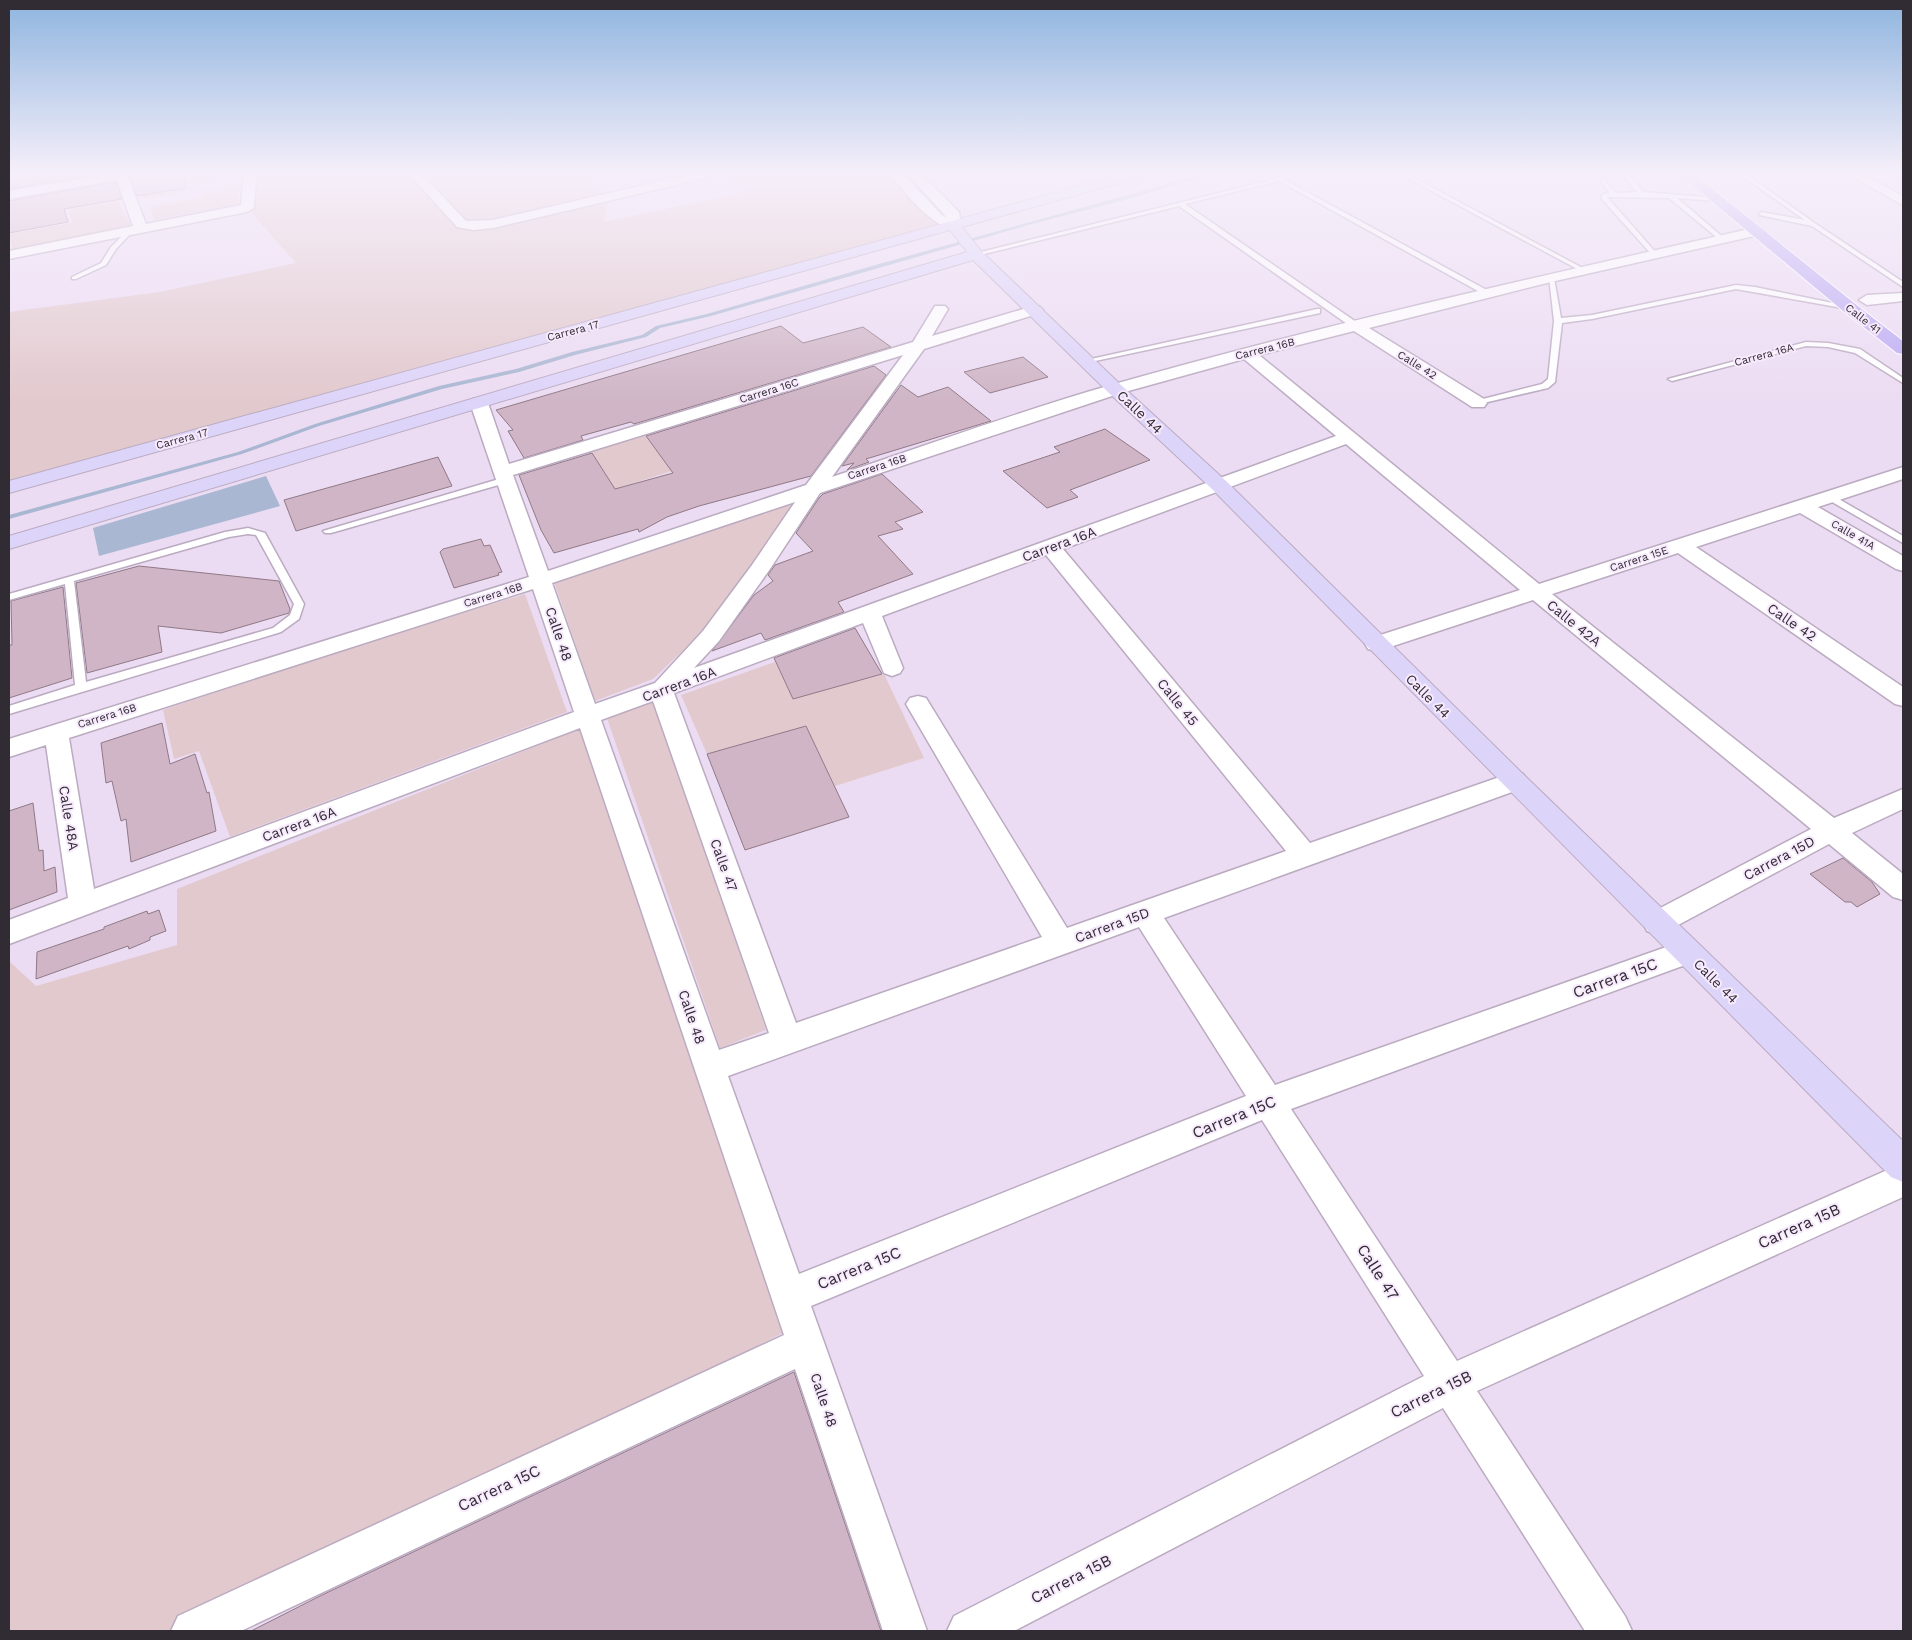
<svg xmlns="http://www.w3.org/2000/svg" width="1912" height="1640" viewBox="0 0 1912 1640" font-family="'Work Sans',sans-serif">
	<rect width="100%" height="100%" fill="#ecdcf3"/>
	<path fill="#e2c9cd" d="M248,174L191,184L194,190L144,199L130,175Z
		M252,174H581L609,196L604,222L743,193L726,174H902L954,226L558,330L9,481V312L160,292L296,263L247,208Z
		M239,184L238,204L154,220L150,207L203,197L201,191Z
		M118,201L132,227L13,251L9,234L72,223L69,209Z
		M645,436L672,471L615,489L591,451Z
		M791,499L790,512L748,580L696,638L653,679L595,701L553,579Z
		M525,594L567,712L230,837L199,751L174,759L163,710L351,647Z
		M775,662L793,699L884,674L924,758L835,786L806,726L707,754L681,695Z
		M652,697L766,1030L720,1048L606,715Z
		M579,729L799,1325L178,1631H9V961L36,986L177,945V889Z"/>
	<path fill="#aab7d2" d="M266,476L280,506L99,556L93,528Z"/>
	<g fill="none" stroke-linecap="round" stroke-linejoin="round">
		<path fill="#aab7d2" fill-rule="evenodd" d="M1203,174H1210L1121,201L1032,224L711,316L660,328L646,337L575,355L519,372L442,389L319,426L242,454L9,519V515L238,452L315,424L439,386L516,369L572,352L642,335L656,326L707,314L872,266Z"/>
	</g>
	<path fill="#cfb5c5" stroke="#907987" d="M9,174H97L9,189Z
		M135,174H184L186,188L137,196L130,178Z
		M116,182L122,199L64,209L68,222L9,233V201Z
		M781,326L803,343L863,327L891,347L634,424L631,422L581,436L583,440L524,458L508,431L513,430L496,410Z
		M1023,357L1048,377L990,393L964,372Z
		M874,366L886,375L811,476L699,506L667,517L639,532L638,529L554,553L541,530L519,475L592,453L615,489L673,473L646,436Z
		M901,385L918,397L948,387L991,421L866,459L869,462L847,470L854,463L842,466Z
		M1105,429L1150,460L1070,490L1078,497L1047,508L1003,471L1060,452L1054,447Z
		M438,457L452,486L296,531L284,500Z
		M882,474L923,512L895,522L903,529L878,536L913,574L838,602L844,612L765,640L761,633L712,651L754,595L773,581L768,575L775,565L813,551L796,533L819,498L823,494Z
		M481,539L484,546L490,545L502,572L498,573L499,575L454,588L440,552L443,549Z
		M139,566L279,581L290,609L289,613L221,633L158,626L162,652L87,673L76,583Z
		M63,587L72,678L9,698V645H12L11,601Z
		M855,628L882,674L793,699L774,658Z
		M162,723L170,764L195,754L207,793L209,792L216,831L131,862L126,819L121,821L112,781L106,783L101,743Z
		M806,726L849,817L745,850L707,754Z
		M33,803L39,851L43,850L44,871L55,867L57,892L9,910V811Z
		M1843,858L1872,882L1880,894L1857,907L1851,902H1845L1810,874Z
		M159,910L166,931L150,937V940L129,949L128,946L36,979L37,952L104,929V927L147,911L148,914Z
		M794,1372L881,1631H251L320,1596Z"/>
	<g fill="none" stroke-linecap="round" stroke-linejoin="round">
		<g stroke="#bbabc1" stroke-width="3">
			<path id="lane" d="M1295,174H1304L1285,180L1494,294L1487,296L1279,181L1185,204L1359,324V328H1353L1179,206L976,256L973,254Z
				M1400,174H1407L1588,271L1583,272Z
				M1622,174H1628L1644,192L1717,198L1715,201L1677,198L1725,239L1720,240L1669,198L1607,197L1658,255L1653,256L1601,198L1603,194L1610,193L1600,181L1603,179L1616,193L1637,192Z
				M1739,174H1746L1813,222L1903,282V287L1812,226L1759,215L1761,212L1805,220Z
				M128,230L133,231L116,249L106,265L76,279H72V277L101,263L111,247Z
				M1549,277L1554,278L1561,318L1592,315L1736,285L1755,287L1852,307L1848,309L1736,289L1592,319L1562,323L1555,382L1548,388L1475,405V401L1542,384L1548,379L1554,321Z
				M1317,309H1320V313L1086,363L1082,361Z
				M1806,342L1828,343L1860,349L1903,378V383L1855,353L1828,347L1806,346L1672,381L1668,379Z
				M506,477L509,478V482L331,533H325L323,531Z
				M1830,494L1903,536V543L1827,499L1825,497Z
				M248,528L265,533L304,604L299,619L281,632L9,714V706L75,685L65,584L9,600V594L225,532ZM248,534L256,535L294,604L290,615L273,628L86,682L74,581L229,537Z"/>
		</g>
		<g stroke="#bbabc1" stroke-width="3">
			<path id="street" d="M107,174H133L128,177L146,224L241,205L244,174H256L254,208L247,212L9,259V251L133,226L117,180L9,199V191Z
				M409,174H422L466,221L493,220L691,174H712L706,178L493,228L473,230L457,227Z
				M890,174H903L942,215L947,218L908,174H921L959,212L961,226L959,229C937,234 902,190 890,174Z
				M1847,174H1862L1903,196V205Z
				M1758,227L1765,231L1763,234L1551,282L1369,328L1484,399L1487,403L1484,407H1472L1354,331L1259,355L1539,584L1903,467V479L1818,507L1903,556V571L1896,569L1800,513L1696,547L1903,687V706L1895,704L1678,553L1552,594L1834,818L1903,789V809L1852,833L1903,874V900L1893,897L1829,844L1667,931L1657,935L1647,931L1643,923L1647,915L1811,829L1533,600L1384,649L1376,651L1368,649L1365,644L1368,639L1520,590L1346,444L1063,549L1310,843L1514,772L1523,774L1527,781L1523,788L1164,918L1275,1085L1686,940L1696,943L1701,952L1696,961L1291,1109L1457,1361L1903,1163V1197L1477,1391L1625,1616L1632,1631H1585L1443,1408L1014,1631H947L954,1616L1424,1376L1262,1120L811,1306L927,1631H883L795,1369L241,1631H171L178,1616L784,1335L580,728L9,944V920L68,898L46,745L9,757V739L529,577L470,403L473,399H485L488,403L509,464L913,342L935,306H945L948,309L932,336L1030,307H1040L1043,310L1040,313L924,349L832,477C925,446 1017,412 1111,385C1325,324 1542,276 1758,227ZM903,355L806,485L548,571L513,475ZM1244,359L1336,436L694,668L719,641L770,569L820,493L1121,393ZM795,502L752,565L703,631L655,683L595,704L552,583ZM1046,555L1286,851L1067,928L926,698L918,696L910,698L906,704L1042,937L796,1023L674,693L863,623L884,673L892,676L900,673L903,668L882,616ZM533,589L574,712L94,889L69,738ZM653,701L769,1033L719,1050L601,720ZM1139,927L1246,1096L799,1274L728,1076Z
				M1903,293V301L1867,305L1859,300L1867,295Z"/>
		</g>
		<g stroke="#bbabc1" stroke-width="2">
			<path id="secondary" d="M1122,174H1142L1141,177L962,227L981,251L1121,385L1226,481L1523,774L1903,1141V1182L1891,1177L1212,489L1109,393L973,260L9,549V536L967,252L950,230L9,493V481Z"/>
		</g>
		<g stroke="#fff" stroke-width="2">
			<path id="primary" d="M1679,174H1693C1764,229 1832,287 1903,341V354L1897,353L1842,310Z"/>
		</g>
		<use href="#lane" fill="#fff" fill-rule="evenodd"/>
		<use href="#street" fill="#fff" fill-rule="evenodd"/>
		<use href="#secondary" fill="#ddd4f9" fill-rule="evenodd"/>
		<use href="#primary" fill="#bbaaf3" fill-rule="evenodd"/>
	</g>
	<linearGradient id="sky" x2="0" y2="1"><stop stop-color="#8fb5df"/><stop offset="0.43" stop-color="#f6effa"/><stop offset="1" stop-color="#f6effa" stop-opacity="0"/></linearGradient>
	<rect width="1912" height="403" fill="url(#sky)"/>
	<g text-anchor="middle" dominant-baseline="central" stroke-width="4" stroke-linejoin="round" paint-order="stroke">
		<g font-size="11" fill="#312b33" stroke="#f7eafd">
			<text transform="translate(1863 319) rotate(38)">Calle 41</text>
			<text transform="translate(573 331) rotate(-15)">Carrera 17</text>
			<text transform="translate(1265 349) rotate(-14)">Carrera 16B</text>
			<text transform="translate(1764 355) rotate(-15)">Carrera 16A</text>
			<text transform="translate(1417 365) rotate(32)">Calle 42</text>
			<text transform="translate(769 391) rotate(-17)">Carrera 16C</text>
			<text transform="translate(182 439) rotate(-15)">Carrera 17</text>
			<text transform="translate(877 467) rotate(-18)">Carrera 16B</text>
			<text transform="translate(1853 535) rotate(30)">Calle 41A</text>
			<text transform="translate(1639 559) rotate(-18)">Carrera 15E</text>
			<text transform="translate(493 595) rotate(-17)">Carrera 16B</text>
			<text transform="translate(107 716) rotate(-17)">Carrera 16B</text>
		</g>
		<g font-size="14" fill="#312b33" stroke="#f7eafd">
			<text transform="translate(1140 412) rotate(43)">Calle 44</text>
			<text transform="translate(1059 544) rotate(-20)">Carrera 16A</text>
			<text transform="translate(1792 622) rotate(34)">Calle 42</text>
			<text transform="translate(1574 623) rotate(39)">Calle 42A</text>
			<text transform="translate(559 634) rotate(71)">Calle 48</text>
			<text transform="translate(679 684) rotate(-20)">Carrera 16A</text>
			<text transform="translate(1428 696) rotate(45)">Calle 44</text>
			<text transform="translate(1178 702) rotate(51)">Calle 45</text>
			<text transform="translate(69 818) rotate(81)">Calle 48A</text>
			<text transform="translate(299 824) rotate(-20)">Carrera 16A</text>
			<text transform="translate(1779 858) rotate(-28)">Carrera 15D</text>
			<text transform="translate(724 865) rotate(70)">Calle 47</text>
			<text transform="translate(1112 925) rotate(-20)">Carrera 15D</text>
			<text transform="translate(1716 981) rotate(45)">Calle 44</text>
			<text transform="translate(692 1017) rotate(71)">Calle 48</text>
			<text transform="translate(824 1400) rotate(71)">Calle 48</text>
		</g>
		<g font-size="16" fill="#312b33" stroke="#f7eafd">
			<text transform="translate(1615 978) rotate(-20)">Carrera 15C</text>
			<text transform="translate(1234 1117) rotate(-22)">Carrera 15C</text>
			<text transform="translate(1799 1226) rotate(-24)">Carrera 15B</text>
			<text transform="translate(859 1268) rotate(-22)">Carrera 15C</text>
			<text transform="translate(1378 1272) rotate(57)">Calle 47</text>
			<text transform="translate(1431 1394) rotate(-26)">Carrera 15B</text>
			<text transform="translate(499 1488) rotate(-25)">Carrera 15C</text>
			<text transform="translate(1071 1579) rotate(-27)">Carrera 15B</text>
		</g>
	</g>
	<rect width="1912" height="1640" fill="none" stroke="#312b33" stroke-width="20"/>
</svg>
